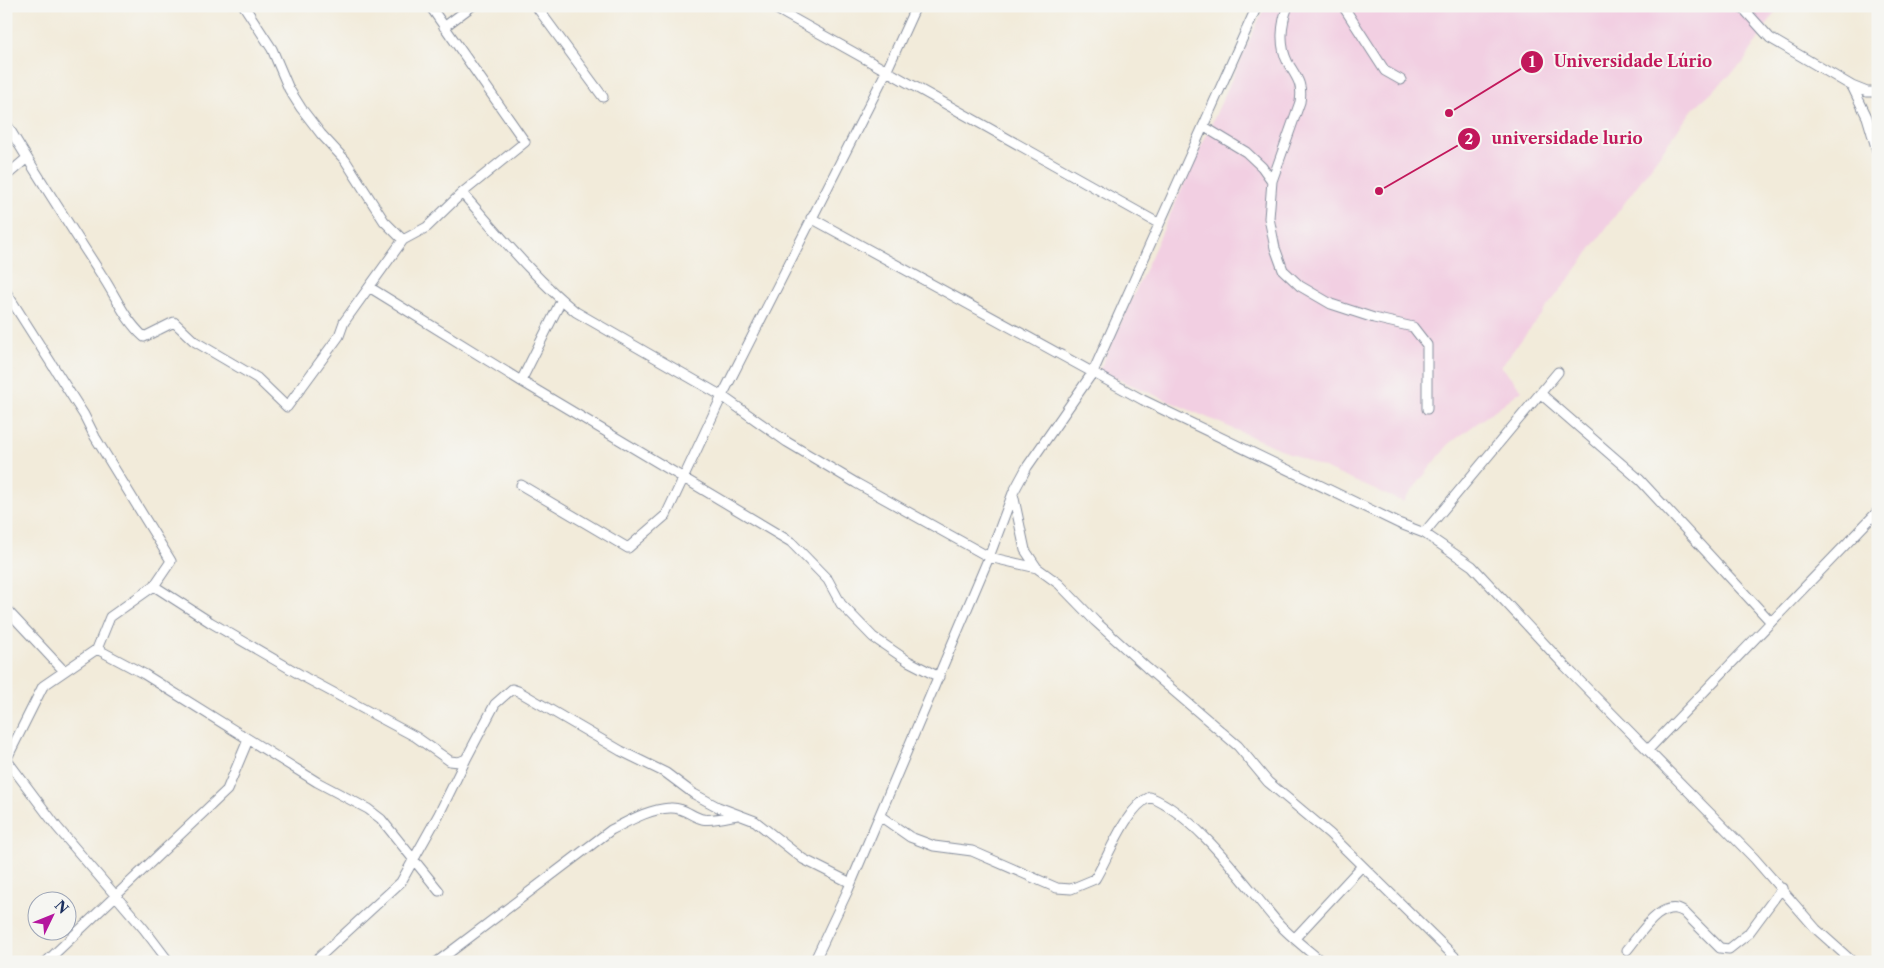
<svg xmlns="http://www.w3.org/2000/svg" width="1884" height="968" viewBox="0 0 1884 968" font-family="'Libre Caslon Text',serif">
	<rect width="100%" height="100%" fill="#f6f6f2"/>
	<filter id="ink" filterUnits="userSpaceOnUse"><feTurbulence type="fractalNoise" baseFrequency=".02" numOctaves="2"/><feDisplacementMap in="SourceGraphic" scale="10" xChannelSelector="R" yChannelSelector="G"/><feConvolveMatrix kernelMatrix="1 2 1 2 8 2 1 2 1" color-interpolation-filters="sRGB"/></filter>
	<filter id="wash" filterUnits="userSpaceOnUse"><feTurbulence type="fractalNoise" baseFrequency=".0096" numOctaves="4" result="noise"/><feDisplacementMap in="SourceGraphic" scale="20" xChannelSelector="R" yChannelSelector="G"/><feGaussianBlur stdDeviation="1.12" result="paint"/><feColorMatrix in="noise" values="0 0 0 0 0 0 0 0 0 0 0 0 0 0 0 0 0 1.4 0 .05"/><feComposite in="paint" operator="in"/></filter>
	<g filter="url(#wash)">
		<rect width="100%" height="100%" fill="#f2ebda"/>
		<path fill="#f2cfe2" d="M1265,6H1779L1743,63L1693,109L1572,275L1501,366L1522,390L1449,444L1403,502L1099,371Z"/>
	</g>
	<g filter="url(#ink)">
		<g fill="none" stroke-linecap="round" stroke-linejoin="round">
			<g stroke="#868d9c" stroke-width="11">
				<path id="minor" d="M244,6L272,49L289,89L301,108L321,134L345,160L384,221L403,240
					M536,6L603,97
					M771,6L1158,223
					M1343,6L1385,71L1401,80
					M1741,6L1770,38L1852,86L1867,92H1878
					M444,27L472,6
					M1852,86L1867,117L1878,154
					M6,123C36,174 69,224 101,274C116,296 124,319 144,337L174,322L194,341L257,378L287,407L339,336L344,322L403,240L427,227L462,193L525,142L430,6
					M1203,126L1246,152L1262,167L1272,181L1269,218L1275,248L1283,270L1300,286L1331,304L1374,318L1413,327L1427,345V409
					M6,176L27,158
					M1272,181L1300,102C1303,84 1297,78 1288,63C1279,46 1281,24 1288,6
					M462,193C498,233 533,277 576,312L722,396L787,442L856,483L989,557L1037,568
					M811,218L1143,400L1398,523L1424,533L1472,566L1565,666L1754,858L1816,929L1853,962
					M369,287L521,381L791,542L828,580L841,604L873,637L908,661L939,677
					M6,292L84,415L95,437L171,561L154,586L110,617L97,649L43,686L6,760
					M521,381L561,301
					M1541,394L1640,480L1771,622
					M521,485L628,548L666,515L722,396L886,72L916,6
					M1013,494L1025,550L1037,568L1059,584L1095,621L1147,668L1238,746L1268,782L1330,834L1460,962
					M1424,533L1558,372
					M154,586L210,622L306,678L416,737L450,761L459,762L466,759L495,704L512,689L518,691L621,751L666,773L694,794L718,807L755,821L803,859L851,883
					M6,609L64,671
					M97,649L144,674L317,782L368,809L381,819L439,891
					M1648,750L1878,511
					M6,759L57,827L144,929L169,962
					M880,816L910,837L934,846L972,851L1057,888L1071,889L1095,879C1108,858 1126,807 1150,797C1199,817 1245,885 1279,924C1292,938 1308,950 1322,962
					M1295,938L1362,866
					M1627,950C1640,935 1661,897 1684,912L1720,948L1729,949L1748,934L1782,888
					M46,962L227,790L248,740
					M314,962L401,882L439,814L466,759
					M437,962L611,830C629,821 649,809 670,808C683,807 691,816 702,819C713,821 727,817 737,815
					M814,962L848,890L989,557L1013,493L1027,467L1093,372L1257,6"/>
			</g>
			<use href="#minor" stroke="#fff" stroke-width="9"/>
		</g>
	</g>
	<path fill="none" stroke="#c2185b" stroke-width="2" d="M1449 113L1532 62M1379 191L1469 139"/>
	<g fill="#c2185b" stroke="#f6f6f2" stroke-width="2">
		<circle cx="1449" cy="113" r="5"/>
		<circle cx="1379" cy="191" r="5"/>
		<circle cx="1532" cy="62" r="12"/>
		<circle cx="1469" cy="139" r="12"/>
	</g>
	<g font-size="15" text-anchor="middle" font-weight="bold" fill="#fff">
		<text x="1532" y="67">1</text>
		<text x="1469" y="144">2</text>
	</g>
	<g font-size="16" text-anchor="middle" font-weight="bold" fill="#c2185b" stroke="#f6f6f2" stroke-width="4" stroke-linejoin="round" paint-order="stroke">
		<text x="1633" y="67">Universidade Lúrio</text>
		<text x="1567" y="144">universidade lurio</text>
	</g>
	<rect width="1884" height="968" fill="none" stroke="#f6f6f2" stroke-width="25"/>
	<g transform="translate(52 916) rotate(47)"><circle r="24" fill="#f6f6f2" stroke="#9ea6b7"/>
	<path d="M0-4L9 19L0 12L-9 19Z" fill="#b5179e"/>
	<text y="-8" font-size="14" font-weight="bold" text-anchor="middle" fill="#1b2f5e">N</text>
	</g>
</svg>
